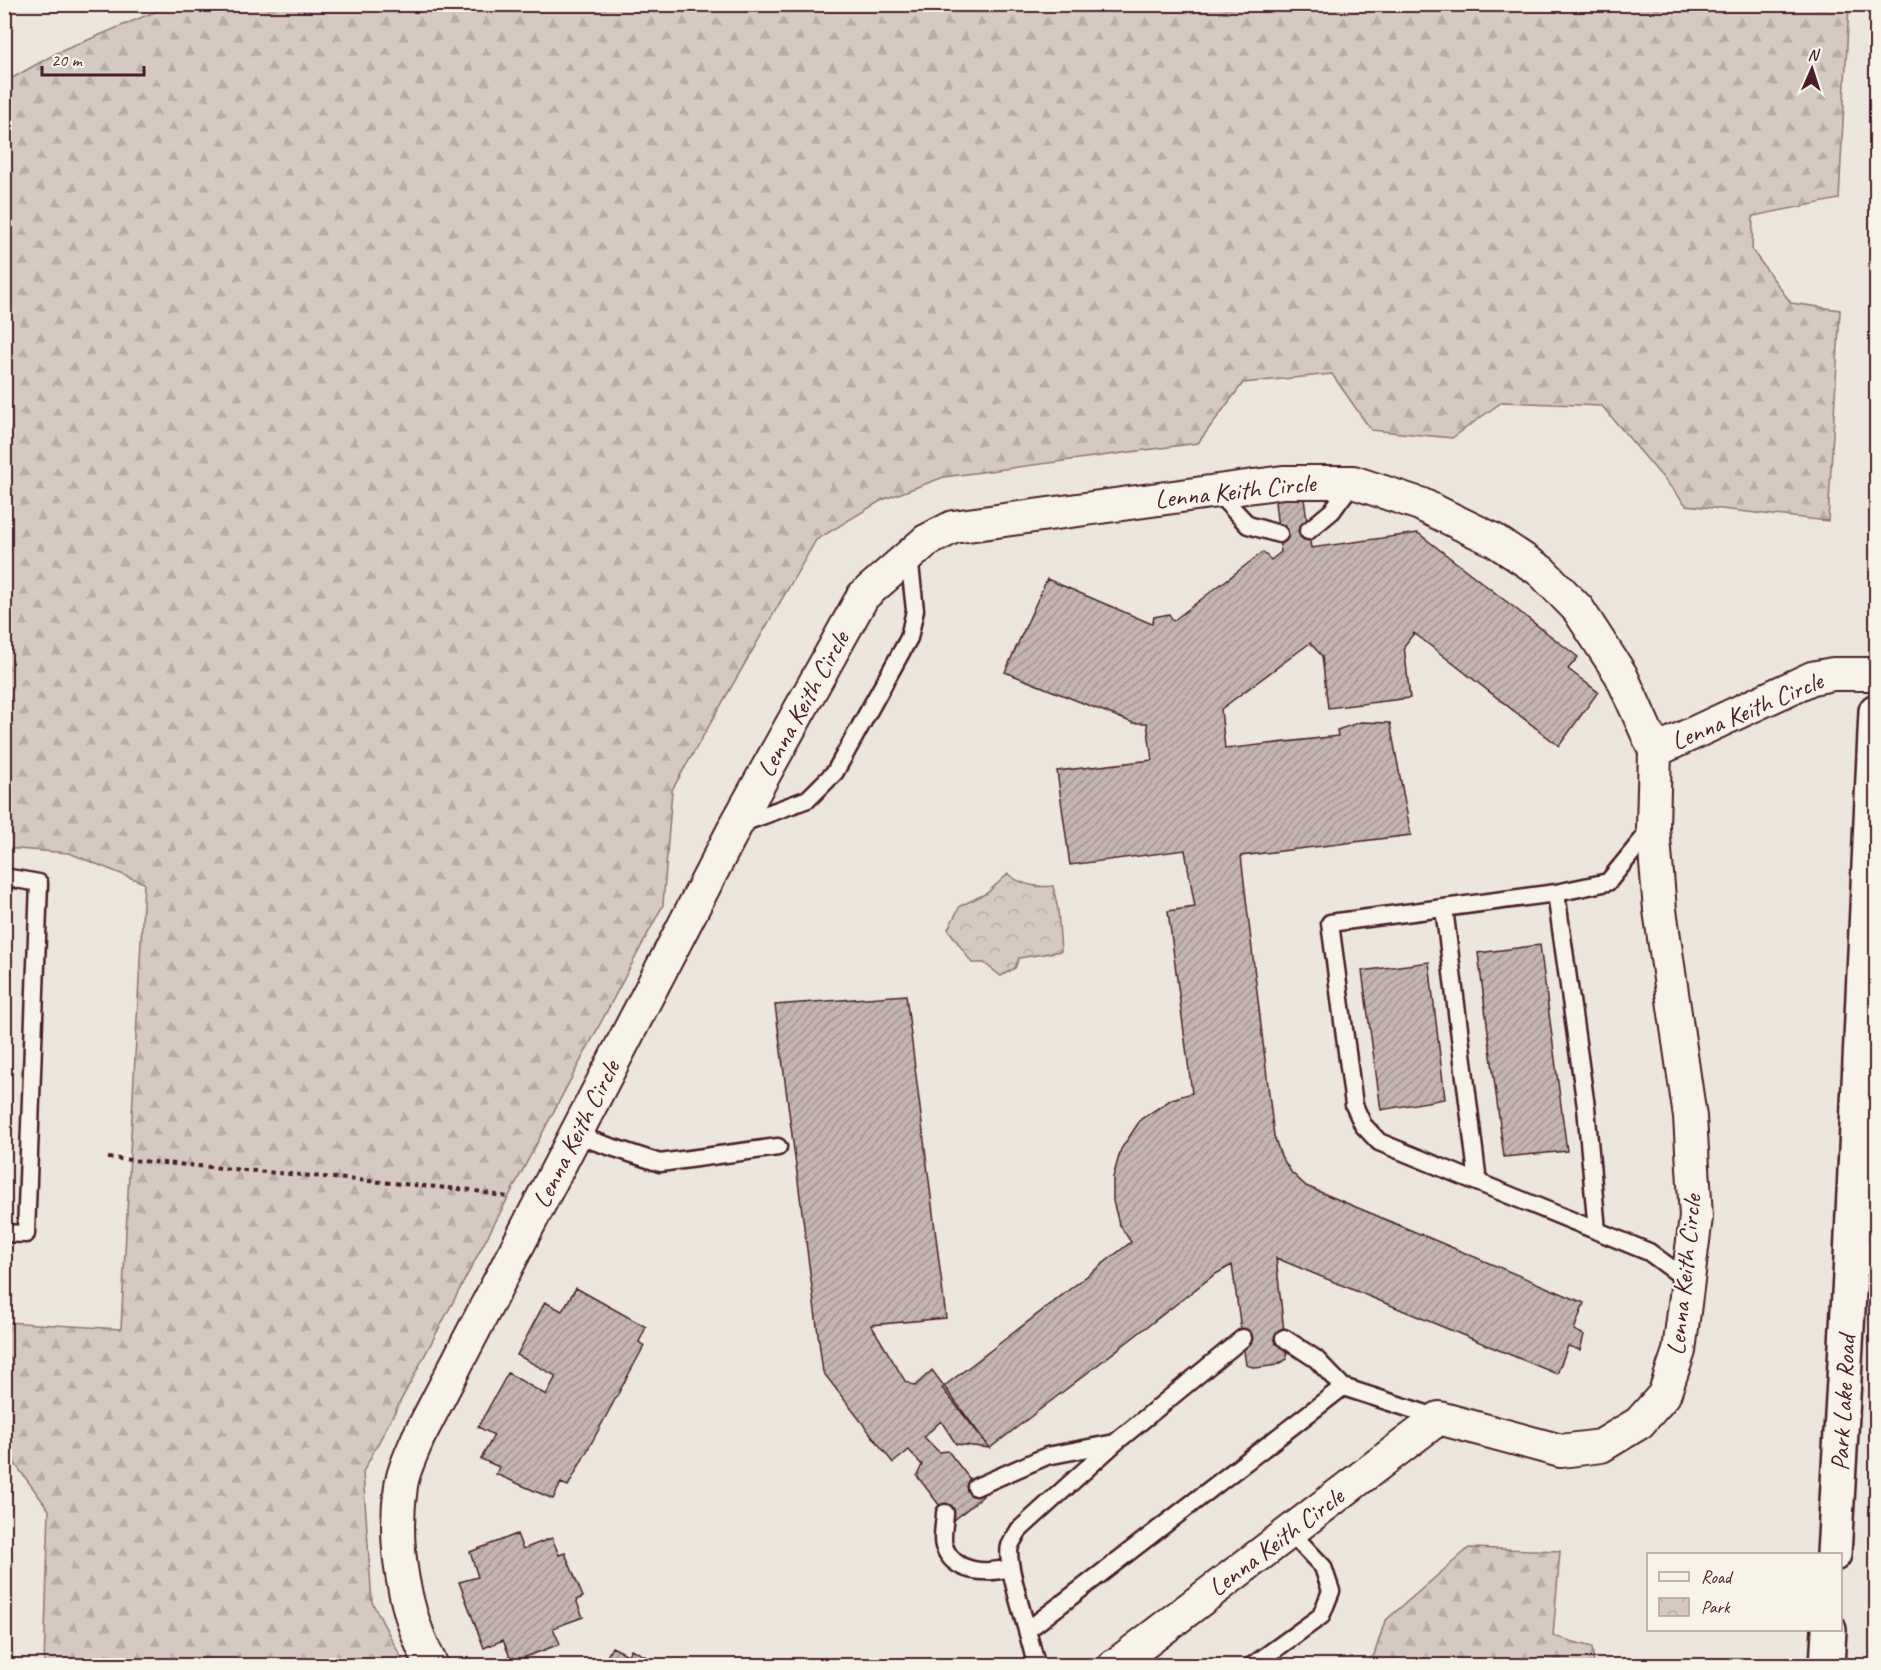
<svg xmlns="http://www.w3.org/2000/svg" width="1881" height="1670" viewBox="0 0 1881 1670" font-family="Caveat,sans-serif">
	<defs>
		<pattern id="forest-firs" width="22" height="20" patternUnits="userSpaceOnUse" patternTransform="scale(1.5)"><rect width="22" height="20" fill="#d5c9c2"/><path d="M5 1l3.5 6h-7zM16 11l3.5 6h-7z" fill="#b8aca7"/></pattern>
		<pattern id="park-crowns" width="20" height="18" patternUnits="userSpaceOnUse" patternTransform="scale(1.5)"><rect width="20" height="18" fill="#d5c9c2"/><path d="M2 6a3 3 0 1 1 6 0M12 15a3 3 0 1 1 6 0" fill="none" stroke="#b8aca7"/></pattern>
		<pattern id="building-hatch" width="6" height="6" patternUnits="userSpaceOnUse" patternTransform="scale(1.5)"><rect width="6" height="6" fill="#c4b5b0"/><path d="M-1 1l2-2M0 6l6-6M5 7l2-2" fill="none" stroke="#a1938f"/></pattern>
	</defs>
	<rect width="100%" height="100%" fill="#ece6dd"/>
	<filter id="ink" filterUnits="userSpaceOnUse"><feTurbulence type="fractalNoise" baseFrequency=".0167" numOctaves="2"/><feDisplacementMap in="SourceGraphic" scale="12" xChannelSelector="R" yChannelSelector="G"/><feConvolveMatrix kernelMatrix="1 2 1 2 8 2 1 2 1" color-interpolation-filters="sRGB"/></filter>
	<g filter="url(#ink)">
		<path fill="url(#forest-firs)" stroke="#907476" stroke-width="1.5" d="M171,5H1849L1839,199L1753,216L1752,250L1791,303L1840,310L1828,521L1686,505L1602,406L1502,402L1452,438L1371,430L1332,374L1243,383L1198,443L944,477L882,500L816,540L672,790L663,905L363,1472L372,1602L405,1665H44L49,1510L5,1450V1322L121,1329L144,883L69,853L5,848V82L57,53Z
			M1469,1548L1560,1551L1553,1636L1592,1647L1594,1665H1363L1374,1655L1385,1621Z"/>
		<path fill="url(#park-crowns)" stroke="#907476" stroke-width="1.5" d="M1008,874C1021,885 1036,888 1053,886L1058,910L1061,951L1019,958L1015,968L1001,976L984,963H972L948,929L960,906L987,893Z"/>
		<path fill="url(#building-hatch)" stroke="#4a1f2b" stroke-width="1.5" d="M1297,495L1304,499L1311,548L1418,533L1578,657L1568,669L1598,692L1559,746L1414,633L1404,646L1410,698L1328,708L1322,656L1310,643L1221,709L1225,749L1338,736L1337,730L1361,722L1390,723L1411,835L1241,856L1274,1136L1281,1156L1291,1172L1306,1186L1584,1303L1574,1330L1584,1335L1580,1350L1568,1346L1557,1374L1276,1258L1287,1359L1277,1365L1256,1368L1246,1365L1232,1265L1214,1275L990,1448L942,1388L1131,1242L1119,1224L1113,1201V1177L1121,1149L1141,1119L1172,1099L1192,1093L1168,911L1195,907L1185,850L1070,865L1057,771L1152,760L1147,723H1133L1005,672L1047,579L1152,624L1154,617L1169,614L1173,621L1263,552L1271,560L1281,552L1275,503L1279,497Z
			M1540,945L1567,1151L1504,1157L1478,953Z
			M1429,962L1445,1099L1381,1110L1362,971Z
			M906,995L946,1318L871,1325L905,1381L915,1386L932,1370L990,1448L956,1444L941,1421L924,1437L939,1452L948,1451L983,1496L952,1522L917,1476L922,1465L909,1450L893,1463L823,1372L775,1005Z
			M576,1288L646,1327L639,1342L644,1346L568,1486L561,1483L553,1499L496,1474L499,1467L481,1459L494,1435L478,1427L508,1373L546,1395L556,1376L517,1355L545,1302L562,1311Z
			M517,1534L523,1549L552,1538L559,1555L565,1553L583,1597L576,1600L583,1617L553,1628L560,1644L512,1662L503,1640L484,1648L459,1582L478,1577L470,1552Z
			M612,1647L628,1655L631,1649L664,1666H602Z"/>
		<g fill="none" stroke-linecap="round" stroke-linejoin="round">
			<g stroke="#4a1f2b" stroke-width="21">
				<path id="lane" d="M1216,491L1248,525L1279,534
					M1308,531L1332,511L1353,482
					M737,825L808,799L835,772L909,638L915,610L909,556
					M1652,828L1608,882L1556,893L1330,923L1354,1105L1363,1125L1379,1142L1649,1252L1687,1280
					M4,877L39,883L26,1234L4,1233
					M1556,893L1586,1107L1597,1231
					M1444,908L1478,1182
					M575,1135L660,1163L778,1147
					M1284,1338L1316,1359L1343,1387L1439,1418
					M976,1487L1047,1456L1115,1443
					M945,1513C945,1522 941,1537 944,1546C954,1574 987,1574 1009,1568
					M1029,1629L1343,1387
					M1036,1666C1032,1640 1004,1564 1010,1546C1012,1541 1016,1535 1019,1530L1116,1442L1243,1338
					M1252,1666L1321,1616L1331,1591L1323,1567L1290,1532"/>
			</g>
			<g stroke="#4a1f2b" stroke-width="36">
				<path id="street" d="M1655,751L1812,678L1833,674H1876
					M1851,1258L1876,1259
					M432,1666C404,1613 392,1545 401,1486C403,1470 412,1453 418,1438L736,825L863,596L926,541L953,527L1283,482H1353L1420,504L1494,540L1541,571L1578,609L1621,675L1655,751L1653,827L1660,910L1690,1117L1696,1217L1679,1351L1664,1395L1639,1423L1601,1446L1561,1451L1439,1418L1114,1666"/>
			</g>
			<g stroke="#4a1f2b" stroke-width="38">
				<path id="secondary" d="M1834,1554L1851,1258L1876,711
					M1827,1666L1829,1630"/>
			</g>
			<path stroke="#4a1f2b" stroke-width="4" stroke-dasharray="4.5 4.5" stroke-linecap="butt" d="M108,1158L471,1190L507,1197"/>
			<use href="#lane" stroke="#f7f3e8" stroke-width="16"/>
			<use href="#street" stroke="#f7f3e8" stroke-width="32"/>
			<use href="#secondary" stroke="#f7f3e8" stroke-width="33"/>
		</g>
	</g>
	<g text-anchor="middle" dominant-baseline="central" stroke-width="4.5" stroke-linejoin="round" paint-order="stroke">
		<g font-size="26" fill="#4a1f2b" stroke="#f7f3e8">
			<text transform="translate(1235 491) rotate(-6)">Lenna Keith Circle</text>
			<text transform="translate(803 704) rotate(-61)">Lenna Keith Circle</text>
			<text transform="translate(1747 711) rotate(-23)">Lenna Keith Circle</text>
			<text transform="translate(576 1134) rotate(-63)">Lenna Keith Circle</text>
			<text transform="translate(1684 1275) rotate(-84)">Lenna Keith Circle</text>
			<text transform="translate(1843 1403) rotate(-87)">Park Lake Road</text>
			<text transform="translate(1276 1542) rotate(-37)">Lenna Keith Circle</text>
		</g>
	</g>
	<rect width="1881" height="1670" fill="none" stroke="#f7f3e8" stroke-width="24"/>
	<rect x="12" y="12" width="1857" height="1646" fill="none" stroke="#4a1f2b" stroke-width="2" filter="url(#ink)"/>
	<rect x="1647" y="1553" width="195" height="78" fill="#f7f3e8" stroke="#b29e9c" stroke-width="1.5"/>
	<rect x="1659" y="1572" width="30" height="9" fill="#f7f3e8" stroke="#b29e9c" stroke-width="1.5"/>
	<text x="1701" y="1583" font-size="18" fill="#4a1f2b">Road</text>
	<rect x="1659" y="1598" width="30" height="18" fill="url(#park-crowns)" stroke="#b29e9c" stroke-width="1.5"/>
	<text x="1701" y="1613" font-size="18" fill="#4a1f2b">Park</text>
	<g transform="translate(1812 69) rotate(3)" stroke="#f7f3e8" stroke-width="4.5" paint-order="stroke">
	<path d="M0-4.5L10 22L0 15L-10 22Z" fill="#4a1f2b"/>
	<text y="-9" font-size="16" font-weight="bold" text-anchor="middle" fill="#4a1f2b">N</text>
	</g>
	<path d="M42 66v9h102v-9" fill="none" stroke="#4a1f2b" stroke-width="3"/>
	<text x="51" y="66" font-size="18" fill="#4a1f2b" stroke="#f7f3e8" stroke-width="4.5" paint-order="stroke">20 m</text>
</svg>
